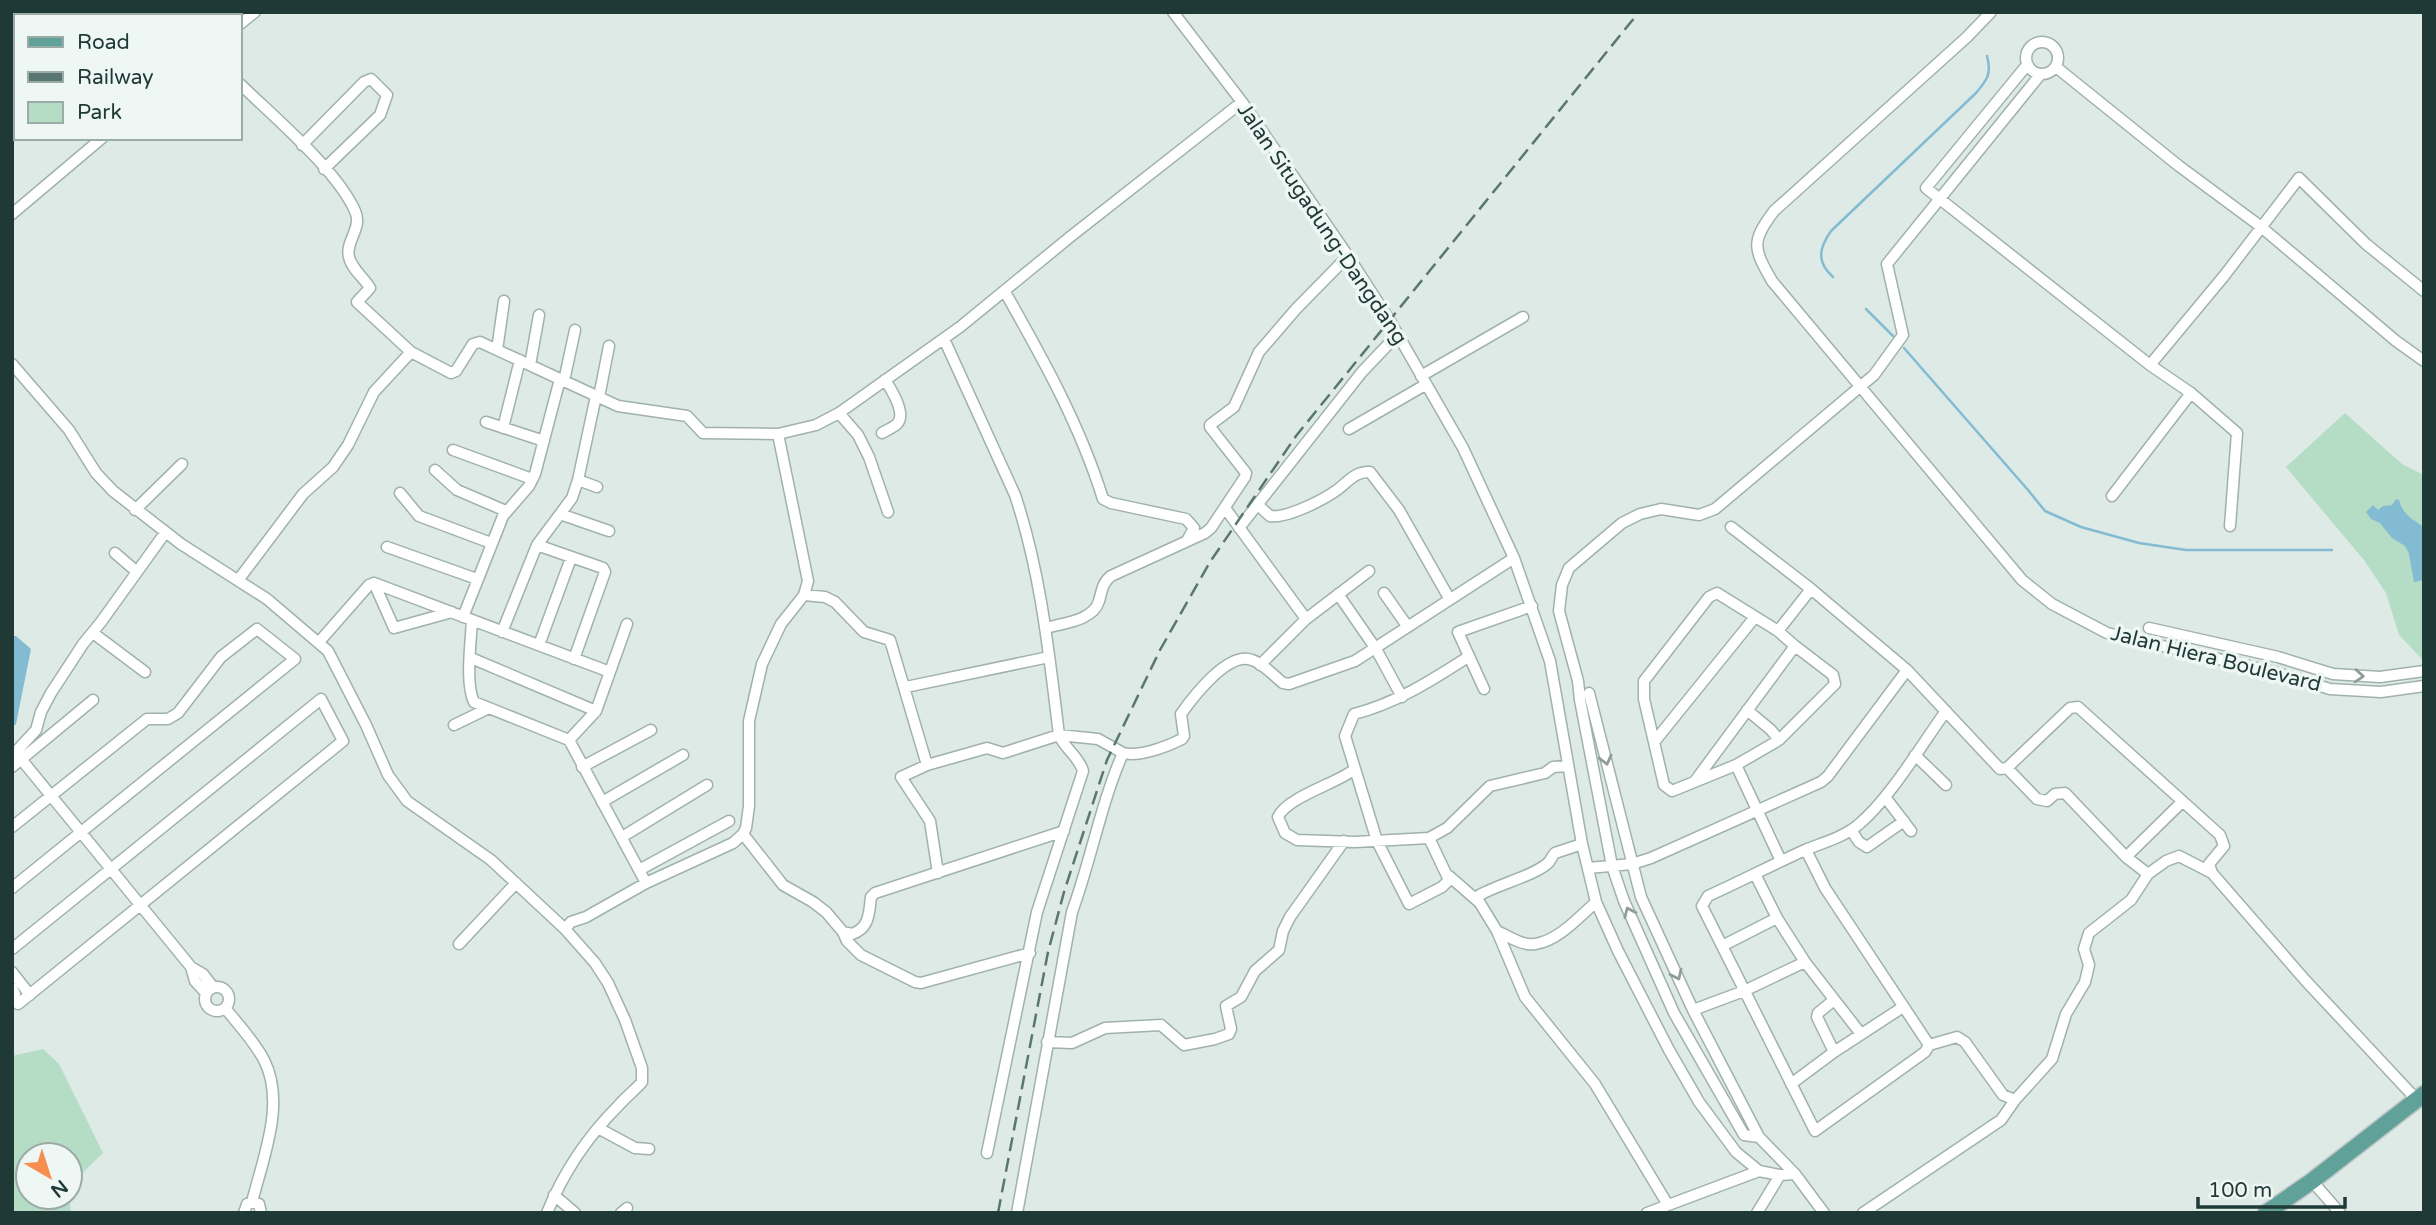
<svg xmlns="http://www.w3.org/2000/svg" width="2436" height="1225" viewBox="0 0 2436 1225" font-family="'Varela Round',sans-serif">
	<rect width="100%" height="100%" fill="#ddeae6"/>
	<path fill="#b5dcc5" d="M2345,413L2402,464L2424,475V661L2399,635L2386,593L2364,560L2286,467Z
		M43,1049L59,1064L103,1153L70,1185V1155H28V1197H69L71,1213H12V1056Z"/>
	<path fill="#83bbd2" d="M2396,499L2399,500C2403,515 2412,519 2424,527V580L2414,582L2409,554L2405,546L2392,538L2380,523L2371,519L2366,512L2373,505L2378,510L2383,506L2392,505Z
		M12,636H16L31,649L16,724L12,728Z"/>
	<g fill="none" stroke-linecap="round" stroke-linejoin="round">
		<path stroke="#83bbd2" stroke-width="2.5" d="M1833,277C1816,262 1819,248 1831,231L1976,93C1987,80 1992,74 1987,56
			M1866,309L1893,336
			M1904,348L2028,490L2045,511L2081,527L2139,543L2186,550H2332"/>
		<g stroke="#a0b1ae" stroke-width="13">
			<path id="street" d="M51,12L54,16
				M160,12L163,16
				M1173,12L1242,102L1348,256L1390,321L1463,448L1514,558L1550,661L1582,844L1596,902L1618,951L1669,1050L1699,1102L1736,1152L1759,1171L1780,1175L1795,1174L1824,1213
				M1991,12L1967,37L1774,211C1751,242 1753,248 1772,281L2022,580L2052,604L2107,633L2274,672L2330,689L2381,692L2424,686
				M89,16L92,12
				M240,24L255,12
				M2026 58a16 16 0 1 1 32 0a16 16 0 1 1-32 0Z
				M2027,65L1926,188L2150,365L2191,393L2237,433L2230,526
				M2056,67L2179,166L2260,226L2396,341L2424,361
				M240,84C273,116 337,170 355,211C363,228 345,241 349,257C351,268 364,278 370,288L357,302L411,352L451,373L456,371L473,344L480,342L618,406L687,416L703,433L778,434L816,425L839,413L960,327L1070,237L1242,102
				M302,145L364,82L371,79L387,95L380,115L324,169
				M12,214L102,138
				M1005,292C1043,359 1080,425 1103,499L1111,503L1186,519L1194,528L1188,539
				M944,339L1015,495C1041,573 1049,654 1059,735C1065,749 1079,757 1083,771L1037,912L987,1153
				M497,350L504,301
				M12,364L69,430L96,473L113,491L181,544L267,599L328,651L366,725L388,775L407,801L491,860L565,929L595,963L608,983L625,1020L642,1068V1082C635,1090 626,1097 619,1105C589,1135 563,1173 547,1213
				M530,365L539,315
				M2150,365L2224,276L2299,178L2366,244L2424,291
				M1421,376L1523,317
				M564,381L575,330
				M599,397L609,346
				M839,413L858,435L869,457L888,512
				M486,422L544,441
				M503,428L520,360
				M1349,429L1425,385
				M882,433C887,430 894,427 897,424C907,414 891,389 885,380
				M453,450L532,479
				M435,470L457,490L506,511
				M578,480L597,487
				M400,493L419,516L491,543
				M2112,496L2191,393
				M1259,506L1270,516C1286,519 1323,500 1337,490C1348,482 1355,471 1370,472L1399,510L1449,598
				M1225,508L1306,619L1369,571
				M135,510L182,464
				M560,514L609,531
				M1731,527L1811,589L1907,670L2000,769L2007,768L2070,708L2078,707L2220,835L2224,846L2209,864L2212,873L2305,980L2417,1100
				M1239,528L1362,372L1398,334
				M537,545L603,568L605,572L574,659
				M387,547L477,579
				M115,553L137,572
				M239,579L303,494L333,467L348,445L374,392L411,352
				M374,583L394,628L452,612
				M1384,593L1408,627
				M1717,593L1778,631L1795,646L1833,675L1835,684L1779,740L1736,765L1672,791L1664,785L1644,699V681L1709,597Z
				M1338,594L1376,649L1402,697
				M804,595L825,597L835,602L864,632L890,640L927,765
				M463,617L503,516L529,486L535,474L560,379
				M472,620C471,641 465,684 474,702L569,740L646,883
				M1046,628C1063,623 1093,621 1099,601C1102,591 1102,583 1111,576L1205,533L1211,528L1245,477L1246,473L1210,427V425L1234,407L1259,352L1296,309L1348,256
				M2149,628L2278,657L2333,674L2380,677L2424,671
				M1778,631L1811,589
				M502,632L537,545L572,498L578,480L596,396
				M93,633L145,672
				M319,642L369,585L374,583L610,672
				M539,645L571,558
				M471,658L596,711
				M1260,665L1306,619
				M906,687L1049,657
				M1484,689L1458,632L1532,606
				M1589,693L1641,897L1693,1010L1759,1137L1795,1174
				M1747,710L1771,730L1779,740
				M454,725L487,709
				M569,740L596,711L627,624
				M1655,741L1755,617
				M1915,755L1946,785
				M12,756L36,730L41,712L51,693L83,644L101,622L165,533
				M21,759L191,967L203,974L213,987
				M1736,765L1781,861
				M12,767L93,700
				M582,767L651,730
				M2007,768L2037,799L2047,801L2055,794L2065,793L2126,857L2148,874L2166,861L2179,856L2212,873
				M1355,769C1338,783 1287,797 1278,817L1285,833L1297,840L1355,842L1429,838L1447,828L1490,786L1545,773L1553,767L1568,766
				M1695,781L1795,646
				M1885,797L1911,831
				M602,802L683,755
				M12,827L147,719H168L178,713L221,657L257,629L295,659L12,888
				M1851,830L1859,842L1867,847L1904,821
				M743,834L783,885L813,902L826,912L843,932L847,941L861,955L915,982L921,983L1030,953
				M622,837L707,785
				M1429,838L1449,880L1442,887L1409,904L1377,841L1345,736L1354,714C1397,703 1432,680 1468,657
				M1582,844L1555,853C1553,855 1551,859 1549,862C1537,875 1496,885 1478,896V900L1497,931L1525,997L1595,1084L1668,1205
				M1806,850L1825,888L1929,1045L1925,1052L1815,1131L1702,906L1708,896C1741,881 1772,865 1805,850C1822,843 1844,837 1858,825C1889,800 1922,744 1946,711
				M2126,857L2182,802
				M1588,868L1632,864L1651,858L1821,782L1828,776L1907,670
				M639,870L729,821
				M938,873L930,821L901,777L927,765L987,748L1003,753L1059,735L1098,739L1123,753
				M1755,874L1777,918L1805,962L1861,1034
				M1449,876L1480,903
				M565,929L571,922L586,917L646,883L733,843L743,834L746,828L749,806V721L762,664L781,624L804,595L808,581L778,434
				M1497,931C1508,936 1522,946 1535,944C1558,941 1579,917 1596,902
				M843,932L852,934C870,928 869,912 871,897L875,893L1064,831
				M459,944L516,883
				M1722,946L1777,918
				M12,949L321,699L343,741L18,1004
				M191,967L195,981L206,993
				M12,972L30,995
				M205 999a12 12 0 1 1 24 0a12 12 0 1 1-24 0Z
				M12,988L15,994L12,1002
				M225,1008C238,1024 254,1041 264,1060C286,1103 263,1158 252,1202L247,1204L244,1213
				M1693,1010L1744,991L1805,962
				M1047,1042L1072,1043L1105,1028L1161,1025L1184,1045L1215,1039L1229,1034L1231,1029L1226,1006L1241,997L1255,971L1279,950L1283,931L1290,917L1344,841
				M1929,1045L1957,1037L1965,1042L2003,1095L2015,1100
				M1834,1052L1817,1017L1818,1013L1834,1000
				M1791,1084L1834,1052L1903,1007
				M598,1128L635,1148L649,1149
				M1759,1137L1744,1135L1674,1013L1624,901L1612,866L1580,700L1578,681L1559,611L1562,585L1569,568L1622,523L1640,514L1661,509L1699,515L1715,509L1874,375L1903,335L1887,264L2040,75
				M2312,1181L2340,1213
				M554,1195L575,1213
				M252,1202L259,1204L261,1213
				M621,1213L627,1208
				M1017,1213L1072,912C1091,860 1101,803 1123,753C1140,757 1166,747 1182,739L1184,736L1181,714C1193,697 1228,651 1252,660C1264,664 1274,676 1283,683L1289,684L1355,661L1514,558
				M1647,1213L1759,1171
				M1757,1213L1780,1175
				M1863,1213L2001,1120L2015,1100L2052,1059L2066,1014L2085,982L2089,965L2084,949L2089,933L2131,900L2148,874"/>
		</g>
		<g stroke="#bcc4c3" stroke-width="19">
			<path id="primary" d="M2266,1213L2312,1181L2424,1094"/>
		</g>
		<use href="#street" stroke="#fff" stroke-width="10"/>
		<use href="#primary" stroke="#60a199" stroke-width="16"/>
		<path stroke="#597672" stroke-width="2.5" stroke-dasharray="14 7" stroke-linecap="butt" d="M998,1213L1048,952L1064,892L1107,760L1160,650L1210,562L1296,436L1639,12"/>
	</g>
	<defs><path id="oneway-chevron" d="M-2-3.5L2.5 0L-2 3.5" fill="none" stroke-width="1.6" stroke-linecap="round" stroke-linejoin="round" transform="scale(1.75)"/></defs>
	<g stroke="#8f9c9a">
		<use href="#oneway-chevron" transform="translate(2359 676) rotate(4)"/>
		<use href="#oneway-chevron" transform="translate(1606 760) rotate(76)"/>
		<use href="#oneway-chevron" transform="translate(1629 912) rotate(-114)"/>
		<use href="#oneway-chevron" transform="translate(1677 975) rotate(65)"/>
	</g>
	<g text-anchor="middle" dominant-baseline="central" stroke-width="7" stroke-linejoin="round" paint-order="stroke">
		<g font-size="21" fill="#1f3936" stroke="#eef7f3">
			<text transform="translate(1322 224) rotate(56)">Jalan Situgadung-Dangdang</text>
			<text transform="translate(2216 659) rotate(14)">Jalan Hiera Boulevard</text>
		</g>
	</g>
	<rect width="2436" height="1225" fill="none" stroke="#1f3936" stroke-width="28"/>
	<rect x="14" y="14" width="228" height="126" fill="#eef7f3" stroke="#9baba7" stroke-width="2"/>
	<rect x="28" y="37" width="35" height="10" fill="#60a199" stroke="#9baba7" stroke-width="2"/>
	<text x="77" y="49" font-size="21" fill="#1f3936">Road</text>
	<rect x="28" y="72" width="35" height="10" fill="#597672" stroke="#9baba7" stroke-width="2"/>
	<text x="77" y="84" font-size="21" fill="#1f3936">Railway</text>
	<rect x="28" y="102" width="35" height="21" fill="#b5dcc5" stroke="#9baba7" stroke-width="2"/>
	<text x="77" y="119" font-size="21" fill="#1f3936">Park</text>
	<g transform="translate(49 1176) rotate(141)"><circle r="33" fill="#eef7f3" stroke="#9baba7" stroke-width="2"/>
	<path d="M0-5L12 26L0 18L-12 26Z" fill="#f68e4f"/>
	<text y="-10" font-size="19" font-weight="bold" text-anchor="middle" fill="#1f3936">N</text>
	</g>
	<path d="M2198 1197v10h147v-10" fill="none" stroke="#1f3936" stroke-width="3.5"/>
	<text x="2208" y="1197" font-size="21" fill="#1f3936" stroke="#eef7f3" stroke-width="5" paint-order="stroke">100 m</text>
</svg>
